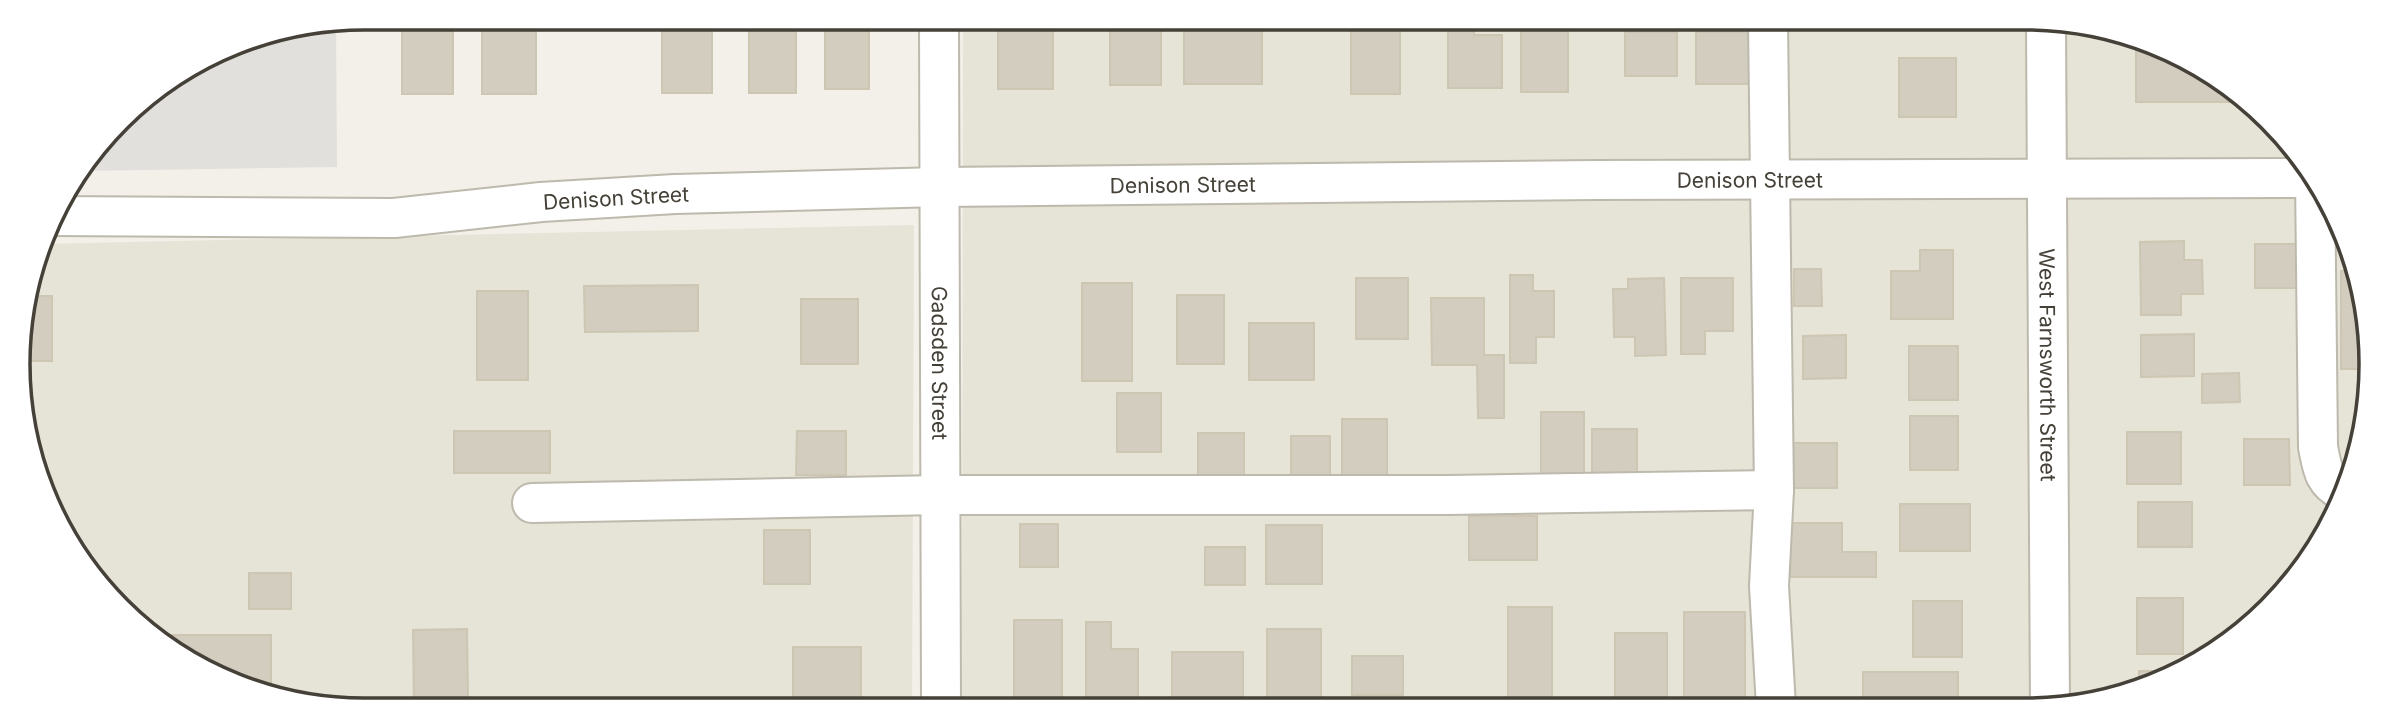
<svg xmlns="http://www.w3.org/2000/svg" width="2389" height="728" viewBox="0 0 2389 728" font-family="Inter,sans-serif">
	<rect width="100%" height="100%" fill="#f2f0e9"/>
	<path fill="#e6e3d7" d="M963,20L2093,24L2218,76L2313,172L2365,297V432L2325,537L2254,624L2158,684L2070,708L962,705Z
		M914,225L912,705L296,704L172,652L89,575L29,453L20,319L43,244Z"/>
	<path fill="#e1e0dd" d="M336,23L337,167L84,171L135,104L232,44Z"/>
	<path fill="#d2cdbf" stroke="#ccc6b3" stroke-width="2" d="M402,18H453V94H402Z
		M482,18H536V94H482Z
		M662,19H712V93H662Z
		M749,19H796V93H749Z
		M825,19H869V89H825Z
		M998,20H1053V89H998Z
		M1110,20L1161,21V85H1110Z
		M1351,21L1400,22V94H1351Z
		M1448,22H1474V35H1502V88H1448Z
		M1521,22H1568V92H1521Z
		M1899,23L1944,24V30H1899Z
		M1184,25H1262V84H1184Z
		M1625,32H1677V76H1625Z
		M1696,32H1750V84H1696Z
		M2136,51H2156L2180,60V67H2197L2218,76L2229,87V102H2136Z
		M1899,58H1956V117H1899Z
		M2184,241V260H2202L2203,294H2181V315H2141L2140,242Z
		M2255,244H2300L2301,288H2255Z
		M1920,250H1953V319H1891V271H1920Z
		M1794,269H1821L1822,306H1794Z
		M2341,271H2354L2365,297V369H2341Z
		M1510,275H1533V291H1554V337H1536V363H1510Z
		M1356,278H1408V339H1356Z
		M1664,278L1666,355L1635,356V337H1614L1613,289H1628V279Z
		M1681,278H1733V331H1705V354H1681Z
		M1082,283H1132V381H1082Z
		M698,285V331L585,332L584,286Z
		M477,291H528V380H477Z
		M1177,295H1224V364H1177Z
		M27,296H52V361H23L20,319Z
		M1431,298H1484V355H1504V418H1478L1477,365H1432Z
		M801,299H858V364H801Z
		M1249,323H1314V380H1249Z
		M2194,334V376L2141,377V335Z
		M1846,335V378L1803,379V336Z
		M1909,346H1958V400H1909Z
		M2239,373L2240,402L2202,403V374Z
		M1117,393H1161V452H1117Z
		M1541,412H1584V478H1541Z
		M1910,416H1958V470H1910Z
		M1342,419H1387V475H1342Z
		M1592,429H1637V475H1592Z
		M454,431H550V473H454Z
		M797,431H846V475H796Z
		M2127,432H2181V484H2127Z
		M1198,433H1244V478H1198Z
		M1291,436H1330V482H1291Z
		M2244,439H2289L2290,485H2244Z
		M1792,443H1837V488H1792Z
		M2138,502H2192V547H2138Z
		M1900,504H1970V551H1900Z
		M1469,516H1537V560H1469Z
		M1790,523H1842V552H1876V577H1790Z
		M1020,524H1058V567H1020Z
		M1266,525H1322V584H1266Z
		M764,530H810V584H764Z
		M1205,547H1245V585H1205Z
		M249,573H291V609H249Z
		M2137,598H2183V654H2137Z
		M1913,601H1962V657H1913Z
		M1508,607H1552V706H1508Z
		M1684,612H1745V707H1684Z
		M1014,620H1062V705H1014Z
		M1086,622H1111V649H1138V706L1086,705Z
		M467,629L468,704H414L413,630Z
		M1267,629H1321V704H1267Z
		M1615,633H1667V707H1615Z
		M153,635H271V684H248L172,652Z
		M793,647H861V704H793Z
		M1172,652H1243V706H1172Z
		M1352,656H1403V695H1352Z
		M2139,671H2179L2158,684L2139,689Z
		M1863,672H1958V707H1863Z"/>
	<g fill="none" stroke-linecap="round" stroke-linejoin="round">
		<g stroke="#bdb9ac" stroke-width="42">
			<g id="minor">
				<path id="s1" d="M939,20L941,705"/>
				<path d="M1768,23L1774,490L1769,586L1776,707"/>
				<path id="s2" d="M2046,24L2050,708"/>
				<path d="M2315,177L2318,447C2322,467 2323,482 2343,491"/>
				<path id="s3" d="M52,216L394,218L541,202L675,194L940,187L1594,180L2316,178"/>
				<path d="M532,503L940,495H1448L1774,490"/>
			</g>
		</g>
		<use href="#minor" stroke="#fff" stroke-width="38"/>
	</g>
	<g text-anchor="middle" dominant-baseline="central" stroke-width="6" stroke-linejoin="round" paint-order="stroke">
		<g font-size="21" fill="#454138" stroke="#fff">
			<text stroke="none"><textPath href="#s3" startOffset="1699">Denison Street</textPath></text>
			<text stroke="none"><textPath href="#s3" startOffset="1132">Denison Street</textPath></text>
			<text stroke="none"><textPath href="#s3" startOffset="565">Denison Street</textPath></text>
			<text stroke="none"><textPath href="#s1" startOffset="343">Gadsden Street</textPath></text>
			<text stroke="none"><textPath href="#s2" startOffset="341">West Farnsworth Street</textPath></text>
		</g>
	</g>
	<path d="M0 0H2389V728H0ZM364 30H2025A334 334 0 0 1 2359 364V364A334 334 0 0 1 2025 698H364A334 334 0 0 1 30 364V364A334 334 0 0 1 364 30Z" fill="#fff" fill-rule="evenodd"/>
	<path fill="none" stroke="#454138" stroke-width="3.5" d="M364 30H2025A334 334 0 0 1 2359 364V364A334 334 0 0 1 2025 698H364A334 334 0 0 1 30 364V364A334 334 0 0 1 364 30Z"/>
</svg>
